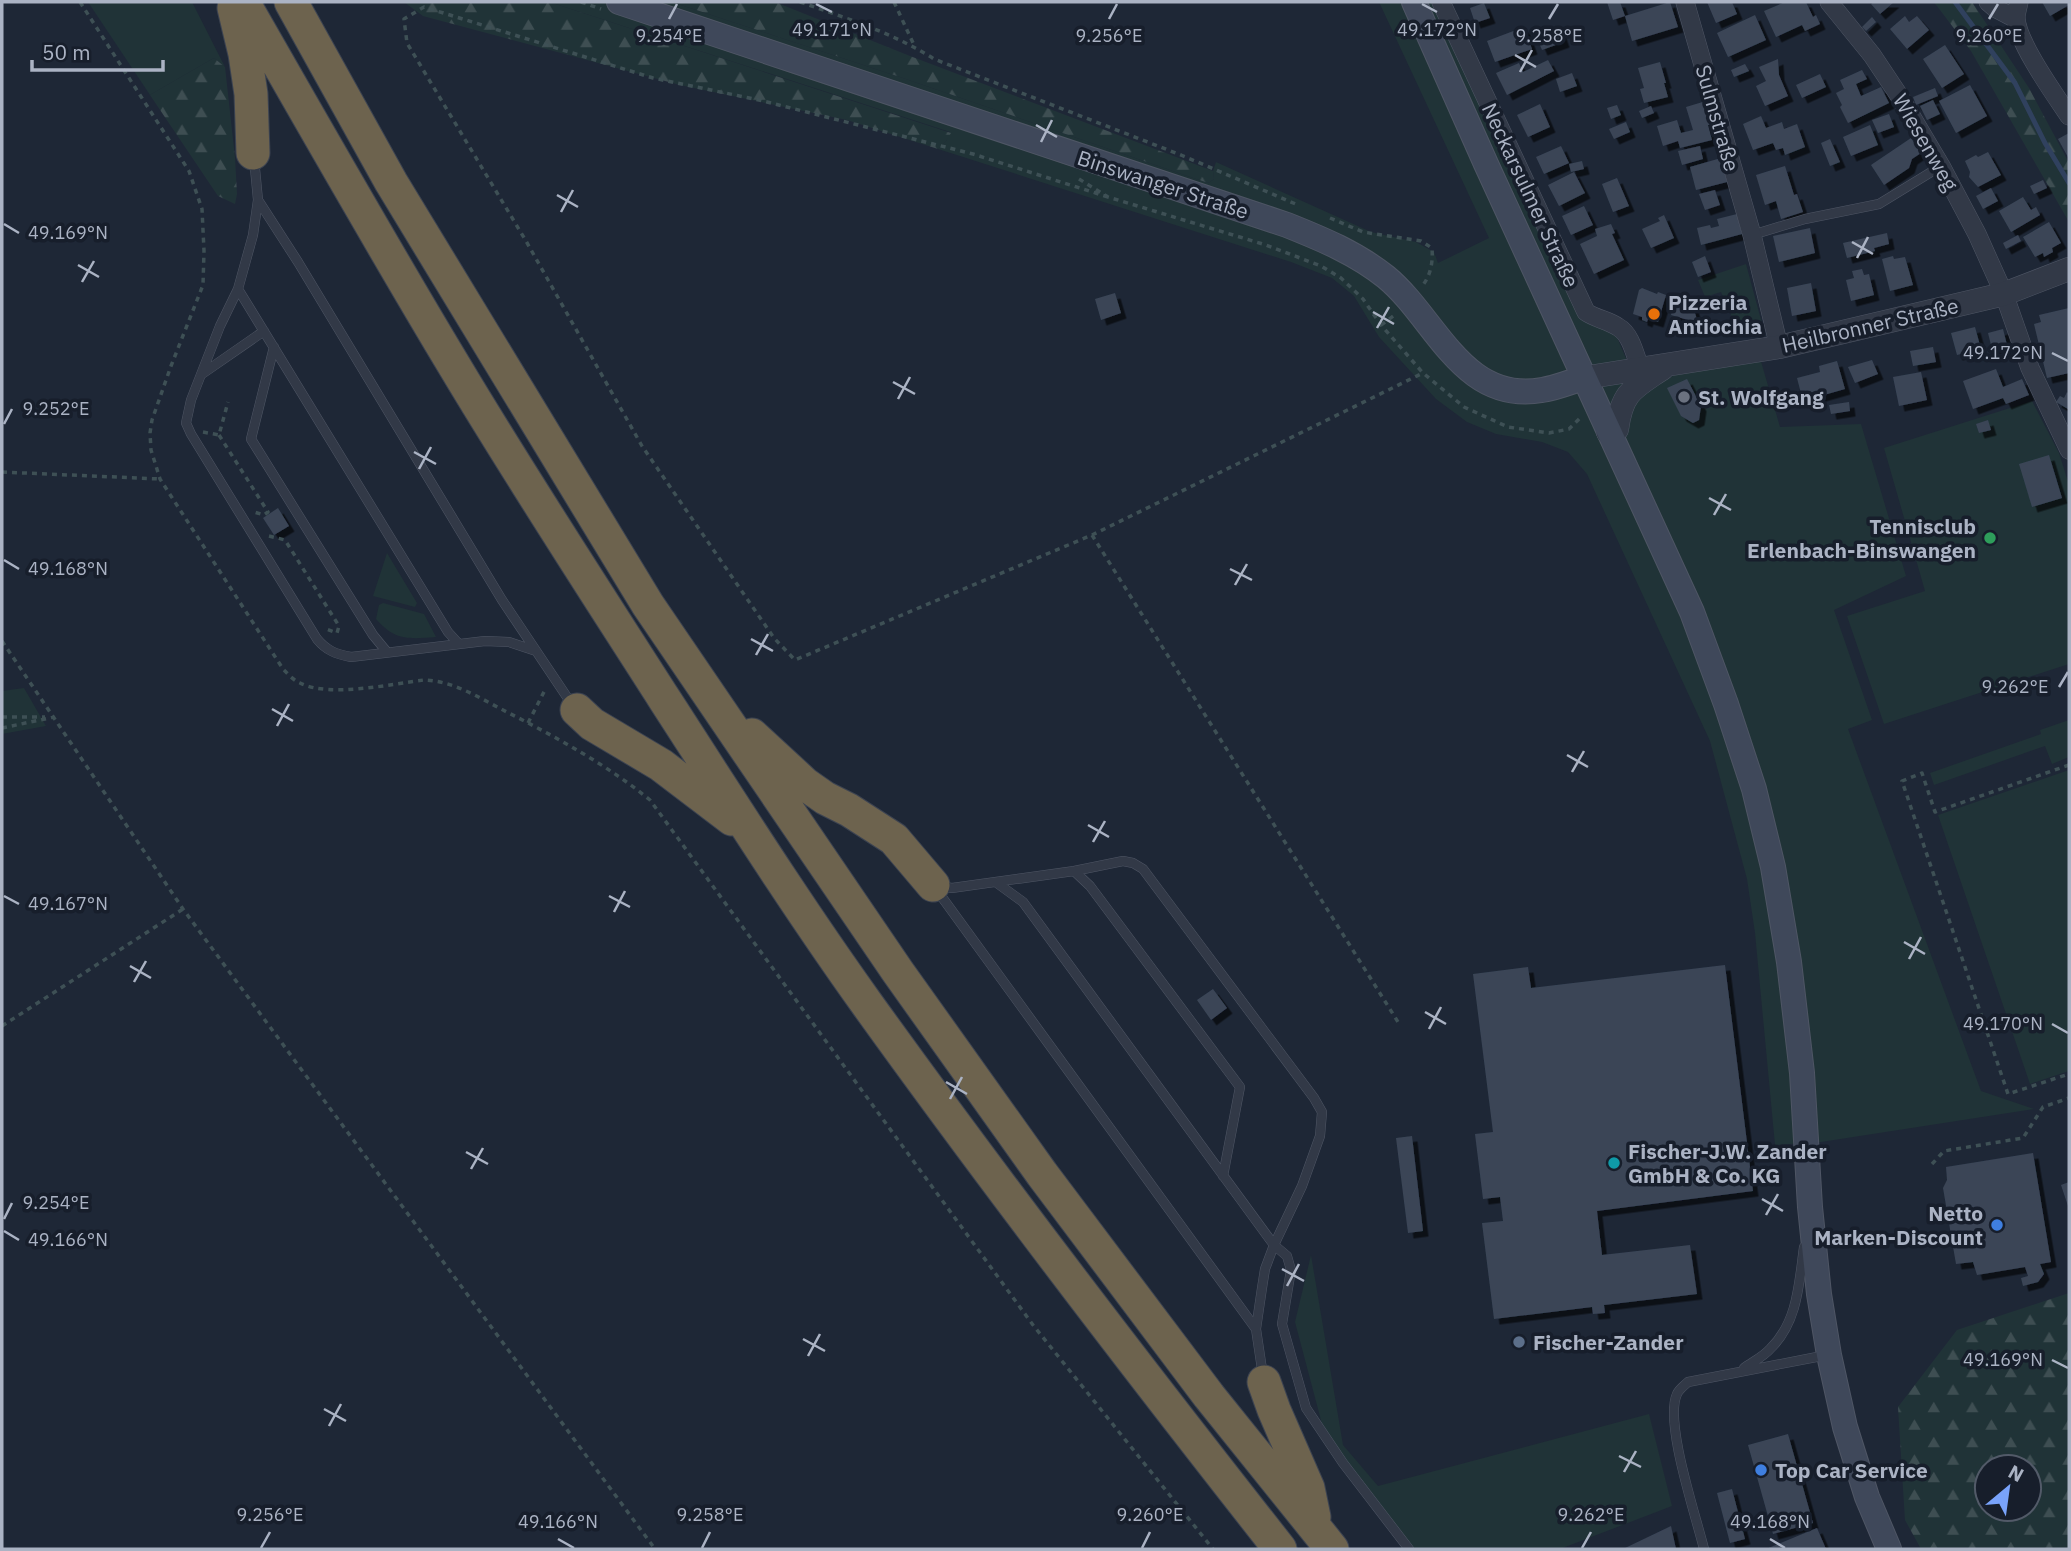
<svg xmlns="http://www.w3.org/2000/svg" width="2071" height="1551" viewBox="0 0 2071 1551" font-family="'IBM Plex Sans',sans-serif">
	<defs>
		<pattern id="forest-firs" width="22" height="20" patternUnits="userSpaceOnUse" patternTransform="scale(1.75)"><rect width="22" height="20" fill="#203337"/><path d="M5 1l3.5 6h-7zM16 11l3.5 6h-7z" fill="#3e4e52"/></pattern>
		<filter id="shadow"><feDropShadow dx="5.5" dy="5.5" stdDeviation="0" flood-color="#0009"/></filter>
	</defs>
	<rect width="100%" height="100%" fill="#1e2736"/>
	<path fill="#203337" d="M88,2H192L225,67L214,58L150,95Z
		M549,2H672L906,79L1208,183L1214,179L1213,171L1216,162L1371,232L1416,242L1434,252L1438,263L1489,238L1379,2H1436L1583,318L1616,335L1639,389L1691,369L1760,358L1780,427L1861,424L1906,576L1834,610L1872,720L1848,729L1981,1091L2034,1109L1821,1142L1775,1145L1755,933L1747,879L1710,741L1587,474L1568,452L1542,442L1496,434L1467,422L1436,399L1379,337L1354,296L1332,278L1291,262L938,149L946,141L950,132Z
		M1746,264L1764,331L1762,335L1741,337L1721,292L1705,297L1698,280Z
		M2032,401L2059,453L2069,485V664L1884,724L1847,616L1925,591L1884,448Z
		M387,553L417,603L415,607L373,596Z
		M383,603L424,614L436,637C409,639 395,641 376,619L379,605Z
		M24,688L46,726L2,734V691Z
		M2069,720V757L2052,764L2045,746L1934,785L1930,773L2041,734L2040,730Z
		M2069,770V1071L2030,1084L1938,815Z
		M1311,1255L1343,1445L1378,1486L1649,1414L1672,1506L1560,1549H1414L1361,1481L1323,1428L1295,1322Z"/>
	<path fill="url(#forest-firs)" fill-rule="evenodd" d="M404,2H549L951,133L946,141L938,149L847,120L680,85L423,16Z
		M672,2H775L910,56L1213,171L1214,179L1208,183L906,79Z
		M1934,2H1972L2029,88L2069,163V222L1971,51Z
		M214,58L225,67L235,158L237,194L235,204L218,196L150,95Z
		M2069,1293V1549H1921L1905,1520L1898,1407L1957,1330ZM2029,1467V1509H1987V1467Z"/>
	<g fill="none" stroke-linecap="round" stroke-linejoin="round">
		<path stroke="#30415e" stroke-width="5" d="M1955,2L2015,83L2045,143L2069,183"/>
	</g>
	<path fill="#3a4557" filter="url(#shadow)" d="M1607,2H1620L1625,16L1613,20Z
		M1670,2L1678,27L1632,41L1625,16Z
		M1707,2H1732L1737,14L1716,23Z
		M1785,2H1806L1813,17L1816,15L1820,24L1805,31L1802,25L1776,37L1764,11Z
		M1874,2H1894L1880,14L1871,4Z
		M2042,2H2069V5L2050,16Z
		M1484,3L1490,18L1475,23L1470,8Z
		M1755,15L1766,40L1728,57L1717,33Z
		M1905,16L1909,22L1917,16L1929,30L1907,49L1890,29Z
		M1872,17L1876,22L1866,31L1862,27Z
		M1524,27L1532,49L1495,62L1487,41Z
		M1560,30L1564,42L1542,50L1537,38Z
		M1945,45L1964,74L1942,88L1923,59Z
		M1778,59L1779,75L1788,96L1765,106L1756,86L1766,81L1759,67Z
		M1548,60L1554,71L1507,95L1496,73L1519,63L1523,72Z
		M1660,62L1666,83H1664L1668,97L1644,103L1640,89L1644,88L1638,68Z
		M1745,64L1749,71L1734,77L1731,70Z
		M1862,70L1867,79L1856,84L1861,96L1881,87L1889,103L1848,123L1840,107L1842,105L1836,93L1844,89L1840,80Z
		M1572,73L1577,86L1560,92L1556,79Z
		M1820,74L1826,87L1802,98L1796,85Z
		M1970,85L1987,116L1956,133L1939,101Z
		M1935,88L1938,96L1916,105L1913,97Z
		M1933,100L1940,114L1927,120L1920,106Z
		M1706,101L1713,124L1708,125L1712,140L1680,148L1678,141L1663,146L1657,126L1677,120L1681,133L1693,130L1686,107Z
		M1540,104L1550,127L1528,137L1517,115Z
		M1617,105L1621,115L1611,119L1607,108Z
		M1651,106L1654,113L1642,118L1639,111Z
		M1889,114L1894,127L1878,133L1872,120Z
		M1761,116L1766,128L1782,122L1784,129L1797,124L1805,147L1785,155L1783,148L1776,150L1773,143L1753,150L1743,124Z
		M1626,122L1630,132L1614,139L1609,129Z
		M1870,125L1878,145L1851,156L1843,137Z
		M2069,133V159L2058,139Z
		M1911,138L1921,153L1912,159L1909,168L1884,185L1871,165Z
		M1830,139L1840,162L1830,166L1821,143Z
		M1561,146L1569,163L1544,174L1536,157Z
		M1700,146L1703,159L1682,165L1678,151Z
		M1988,152L2001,175L1978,187L1969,177L1970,172L1965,161L1976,155L1978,157Z
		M1721,158L1727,182L1696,190L1690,167Z
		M1582,161L1584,169L1571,172L1569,164Z
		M1785,166L1794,195L1797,194L1803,212L1781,219L1776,201L1765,205L1756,175Z
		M1574,172L1585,193L1559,206L1548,185Z
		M1617,178L1629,206L1613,212L1602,184Z
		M2043,180L2047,188L2034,194L2030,186Z
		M1991,188L1998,201L1983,209L1976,196Z
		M1715,190L1720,205L1705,210L1699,194Z
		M2023,197L2031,210L2036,207L2040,215L2011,232L1999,211Z
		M1584,206L1593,225L1571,235L1562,216Z
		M1737,214L1742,234L1701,245L1697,228L1710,225L1711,228L1719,226L1717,219Z
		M1664,215L1674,238L1651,248L1642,229L1660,221L1658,218Z
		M2049,222L2061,243L2052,248L2053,252L2044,257L2043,253L2035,257L2023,237Z
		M1611,224L1615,233L1612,234L1624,260L1594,274L1580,244L1597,236L1595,229Z
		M1810,228L1815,253L1779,262L1773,236Z
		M1887,233L1889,244L1874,248L1875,251L1847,258L1843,243Z
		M2018,235L2021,241L2006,249L2003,243Z
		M1705,256L1711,272L1698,277L1692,262Z
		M1893,256L1894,259L1905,257L1913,285L1890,291L1882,259Z
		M1862,269L1864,275L1869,274L1874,295L1851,301L1846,280L1854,278L1852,271Z
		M1811,283L1816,311L1792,316L1787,288Z
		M1642,288L1657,294L1658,292L1666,295L1658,322L1648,319L1647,322L1642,320V317L1633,314L1639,290Z
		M1115,293L1121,313L1101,320L1095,299Z
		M1675,299L1692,303L1698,323L1671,315Z
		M2069,308V373L2047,378L2034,324L2041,322L2039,315Z
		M1975,327L1981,349L1957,355L1951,333Z
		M2003,329L2007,345L1992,349L1988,333Z
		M1933,347L1936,362L1913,366L1910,351Z
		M1872,360L1878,374L1855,383L1848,367Z
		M1837,361L1845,389L1803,401L1797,378L1820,372L1819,366Z
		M1996,369L2003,387L2022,379L2029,395L2006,404L2003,398L1973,409L1963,381Z
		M1921,372L1927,400L1899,406L1893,377Z
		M1687,379L1701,406L1699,420L1693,423L1681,416L1667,388Z
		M2067,392L2069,394L2068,409L2056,402L2060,396L2064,398Z
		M1849,402L1850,411L1831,414L1829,405Z
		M1988,420L1991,430L1979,433L1976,424Z
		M2049,455L2062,498L2032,507L2019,464Z
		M278,508L289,526L274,535L263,518Z
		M1725,965L1753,1191L1597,1211L1602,1255L1690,1245L1697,1294L1604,1305L1605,1313L1593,1314L1592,1307L1494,1319L1482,1223L1503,1221L1500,1197L1483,1199L1475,1134L1493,1132L1473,974L1528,967L1531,988Z
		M1213,989L1227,1008L1211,1020L1197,1000Z
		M1412,1136L1423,1231L1408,1233L1396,1138Z
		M2033,1153L2051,1262L2040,1264L2044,1274L2038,1282L2023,1286L2021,1278L2028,1276L2025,1267L1977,1275L1973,1262L1956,1264L1943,1188L1947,1180L1946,1167Z
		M2069,1182V1209L2061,1185Z
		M1788,1434L1813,1523L1773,1534L1748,1445Z
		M1732,1489L1745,1539L1730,1543L1717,1493Z
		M1671,1526L1676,1549H1623Z
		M1817,1528L1826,1549H1766Z"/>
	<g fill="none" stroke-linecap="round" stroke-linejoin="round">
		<g stroke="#4f5665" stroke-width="10">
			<path id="service" d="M254,158L258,200L253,235L238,289L220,326L191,400L186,423L191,434L317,639C327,651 336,654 351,657L485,641L509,642L536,651
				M258,200L298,262L502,600L573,706
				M1752,235L1805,219L1879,204L1941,166
				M238,289L448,632L458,643
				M274,347L251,439L373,635L387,652
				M202,374L264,331
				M1074,871L1090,886L1240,1087L1223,1176
				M997,883L1023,902L1274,1245L1287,1256L1291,1270L1282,1324L1306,1408L1343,1463L1409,1549
				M938,886L952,888L1074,871L1123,861L1133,863L1143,869L1314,1098L1322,1112L1320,1136L1302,1186L1274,1245L1265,1269L1262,1288L1256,1329L1263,1376
				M936,889L1256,1329
				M1744,1368C1752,1362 1763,1357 1770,1349C1798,1322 1799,1283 1804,1247
				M1704,1549C1696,1516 1664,1422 1677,1394C1679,1389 1684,1386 1688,1382L1827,1355"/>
		</g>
		<g stroke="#4f5665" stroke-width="19">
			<path id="minor" d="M1441,2L1586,312C1596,319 1608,320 1618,327C1631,334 1635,355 1640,368
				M1685,2L1752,235L1779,347
				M1829,2L1872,55L1900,97L1941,166L1977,234L2004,294L2030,368L2069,450
				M1988,2L1995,8L2016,19
				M2019,2C2018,7 2016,13 2016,18C2017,42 2055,95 2069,116"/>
		</g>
		<g stroke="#4f5665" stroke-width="24">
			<path id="tertiary" d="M1583,378L1779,347L2004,294L2069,269
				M1608,432L1617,429C1622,391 1634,388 1663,368"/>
		</g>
		<g stroke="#4f5665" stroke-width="26">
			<path id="secondary" d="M619,2L1287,225C1322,239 1356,253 1386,277C1436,318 1462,404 1542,390C1556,388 1570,382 1583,378
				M1414,2L1486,164L1692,612L1726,704L1754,789L1773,867L1789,962L1802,1073L1810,1207L1819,1294L1829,1355L1845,1427L1867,1497L1889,1549"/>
		</g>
		<g stroke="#3c4351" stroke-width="35">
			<path id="motorway" d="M243,2C313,124 382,246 455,367C522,479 594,589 665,700C731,802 796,905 867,1004C1000,1189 1139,1370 1280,1549
				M291,2L391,182L648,605L898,972L1042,1174L1209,1396L1332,1549
				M234,8L245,54L251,94L253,153
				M577,710L592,724L661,765L732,819
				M752,735L805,784L825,798L849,810L894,839L933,885
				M1264,1382L1274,1410L1308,1488L1314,1517"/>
		</g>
		<path stroke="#3e5055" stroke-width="3.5" stroke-dasharray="5 5" stroke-linecap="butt" d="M80,2L189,171L202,209L204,251L203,285L171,366L152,420L150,433L151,450L160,479L283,669C288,674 293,680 300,683C329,698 391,684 424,680C453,681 478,697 503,710C554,736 606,764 650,800L1033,1325L1213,1549
			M581,2L601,9
			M800,2C846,18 893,33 934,59L1181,155L1298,205
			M894,2L914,45
			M1079,179L1108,197L1266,245L1321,266L1341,278L1363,299L1381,325L1423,373L1464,407L1508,427L1549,433L1569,429L1581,417
			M1108,197L973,154L759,100L653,78L424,7L404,19L407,43L526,241L642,446L774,638L795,660L1092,535L1423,373
			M1330,218L1363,232L1421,241L1432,248C1433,262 1431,274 1423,285
			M1381,325L1396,314
			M203,432L219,435L228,402
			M219,435L268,512L264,515L254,512
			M2,472L160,479
			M1092,535L1398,1022
			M269,536L285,540L339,626L337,633L326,629
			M2,641L183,909L655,1549
			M2,717H45
			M528,723L546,688
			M2,728L54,717
			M2069,765L1935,812L1922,773L1902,781L2008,1094L2069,1074
			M2,1026L183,909
			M1932,1164L1944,1151L2023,1138L2043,1107L2069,1098"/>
		<use href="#service" stroke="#323947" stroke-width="9"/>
		<use href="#minor" stroke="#323947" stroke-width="18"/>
		<use href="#tertiary" stroke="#323947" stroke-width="23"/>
		<use href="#secondary" stroke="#3f485a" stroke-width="24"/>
		<use href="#motorway" stroke="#6d634e" stroke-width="33"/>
	</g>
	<path fill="none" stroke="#abb3c4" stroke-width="2.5" d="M816,4L832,12M1422,4L1437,12M669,19L677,4M1109,19L1117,4M1549,19L1558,4M1989,19L1998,4M1515,55L1536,67M1520,72L1532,50M1036,125L1057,137M1041,142L1052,120M557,195L578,207M561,212L573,190M4,224L19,233M1852,242L1873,254M1857,258L1868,237M78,265L99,277M82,282L94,261M1373,312L1394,324M1377,328L1389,307M2052,353L2068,361M893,382L915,394M898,399L910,377M4,424L12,409M414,452L436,464M419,469L431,447M1709,498L1731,510M1714,515L1726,494M4,560L19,569M1230,569L1252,580M1235,585L1247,564M751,639L773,651M756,655L768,634M2059,687L2068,672M272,709L293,721M277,726L289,704M1567,755L1588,767M1572,772L1584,751M1088,825L1109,837M1093,842L1105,821M4,896L19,904M609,896L630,907M614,912L625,891M1904,942L1925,954M1909,959L1921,937M130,966L151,978M134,982L146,961M1425,1012L1446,1024M2052,1024L2068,1033M1429,1029L1441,1007M946,1082L967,1094M950,1099L962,1077M466,1152L488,1164M471,1169L483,1148M1762,1199L1783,1211M1766,1215L1778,1194M4,1219L12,1203M4,1231L19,1240M1282,1269L1304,1281M1287,1286L1299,1264M803,1339L825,1351M808,1356L820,1334M2052,1360L2068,1368M324,1409L346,1421M329,1426L341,1404M1619,1456L1641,1467M1624,1472L1636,1451M558,1539L574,1548M1770,1539L1785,1548M261,1548L270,1532M702,1548L710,1532M1142,1548L1150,1532M1582,1548L1591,1532"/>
	<circle fill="#e8710a" stroke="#171e2b" stroke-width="2.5" cx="1654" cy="314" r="7"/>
	<circle fill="#6b7280" stroke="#171e2b" stroke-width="2.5" cx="1684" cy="397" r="7"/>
	<circle fill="#2e9e5b" stroke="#171e2b" stroke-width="2.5" cx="1990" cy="538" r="7"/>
	<circle fill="#0f9aa8" stroke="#171e2b" stroke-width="2.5" cx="1614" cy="1163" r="7"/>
	<g fill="#3f7fe0" stroke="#171e2b" stroke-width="2.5">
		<circle cx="1997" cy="1225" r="7"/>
		<circle cx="1761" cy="1470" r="7"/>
	</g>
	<circle fill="#5c6f8a" stroke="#171e2b" stroke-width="2.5" cx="1519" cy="1342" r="7"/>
	<g text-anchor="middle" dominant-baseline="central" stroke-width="7" stroke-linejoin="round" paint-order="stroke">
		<g font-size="21" fill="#abb3c4" stroke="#171e2b">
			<text transform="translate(1718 118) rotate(74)">Sulmstraße</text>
			<text transform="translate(1926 142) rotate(60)">Wiesenweg</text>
			<text transform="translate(1163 184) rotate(18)">Binswanger Straße</text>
			<text transform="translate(1531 195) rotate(65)">Neckarsulmer Straße</text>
			<text transform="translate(1870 325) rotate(-13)">Heilbronner Straße</text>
		</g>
		<g font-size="21" font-weight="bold" fill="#abb3c4" stroke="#171e2b" text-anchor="start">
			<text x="1668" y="302">Pizzeria<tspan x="1668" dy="24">Antiochia</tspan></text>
			<text x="1698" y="397">St. Wolfgang</text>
			<text x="1976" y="526" text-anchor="end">Tennisclub<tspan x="1976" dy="24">Erlenbach-Binswangen</tspan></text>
			<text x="1628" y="1151">Fischer-J.W. Zander<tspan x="1628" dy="24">GmbH &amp; Co. KG</tspan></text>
			<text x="1983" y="1213" text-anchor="end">Netto<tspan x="1983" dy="24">Marken-Discount</tspan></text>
			<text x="1533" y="1342">Fischer-Zander</text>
			<text x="1775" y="1470">Top Car Service</text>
		</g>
	</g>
	<g font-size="18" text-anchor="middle" fill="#abb3c4" stroke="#171e2b" stroke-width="7" stroke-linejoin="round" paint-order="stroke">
		<text x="832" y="36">49.171°N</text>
		<text x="1437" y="36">49.172°N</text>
		<text x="669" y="42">9.254°E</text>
		<text x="1109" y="42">9.256°E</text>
		<text x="1549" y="42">9.258°E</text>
		<text x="1989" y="42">9.260°E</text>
		<text x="68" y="239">49.169°N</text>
		<text x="2003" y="359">49.172°N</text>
		<text x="56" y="415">9.252°E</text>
		<text x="68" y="575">49.168°N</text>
		<text x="2015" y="693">9.262°E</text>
		<text x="68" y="910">49.167°N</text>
		<text x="2003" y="1030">49.170°N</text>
		<text x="56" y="1209">9.254°E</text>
		<text x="68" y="1246">49.166°N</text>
		<text x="2003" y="1366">49.169°N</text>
		<text x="270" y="1521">9.256°E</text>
		<text x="710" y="1521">9.258°E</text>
		<text x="1150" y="1521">9.260°E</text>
		<text x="1591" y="1521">9.262°E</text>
		<text x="558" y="1528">49.166°N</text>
		<text x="1770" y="1528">49.168°N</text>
	</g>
	<rect width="2071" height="1551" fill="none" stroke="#abb3c4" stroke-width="7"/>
	<g transform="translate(2008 1488) rotate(29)"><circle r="33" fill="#171e2b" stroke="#525a68" stroke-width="2"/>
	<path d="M0-5L12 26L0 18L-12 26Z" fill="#79a3fb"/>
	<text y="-10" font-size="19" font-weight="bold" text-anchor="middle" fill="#abb3c4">N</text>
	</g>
	<path d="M32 60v10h131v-10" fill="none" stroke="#abb3c4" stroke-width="3.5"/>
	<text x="42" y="60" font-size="21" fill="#abb3c4" stroke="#171e2b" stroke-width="5" paint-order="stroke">50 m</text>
</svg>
